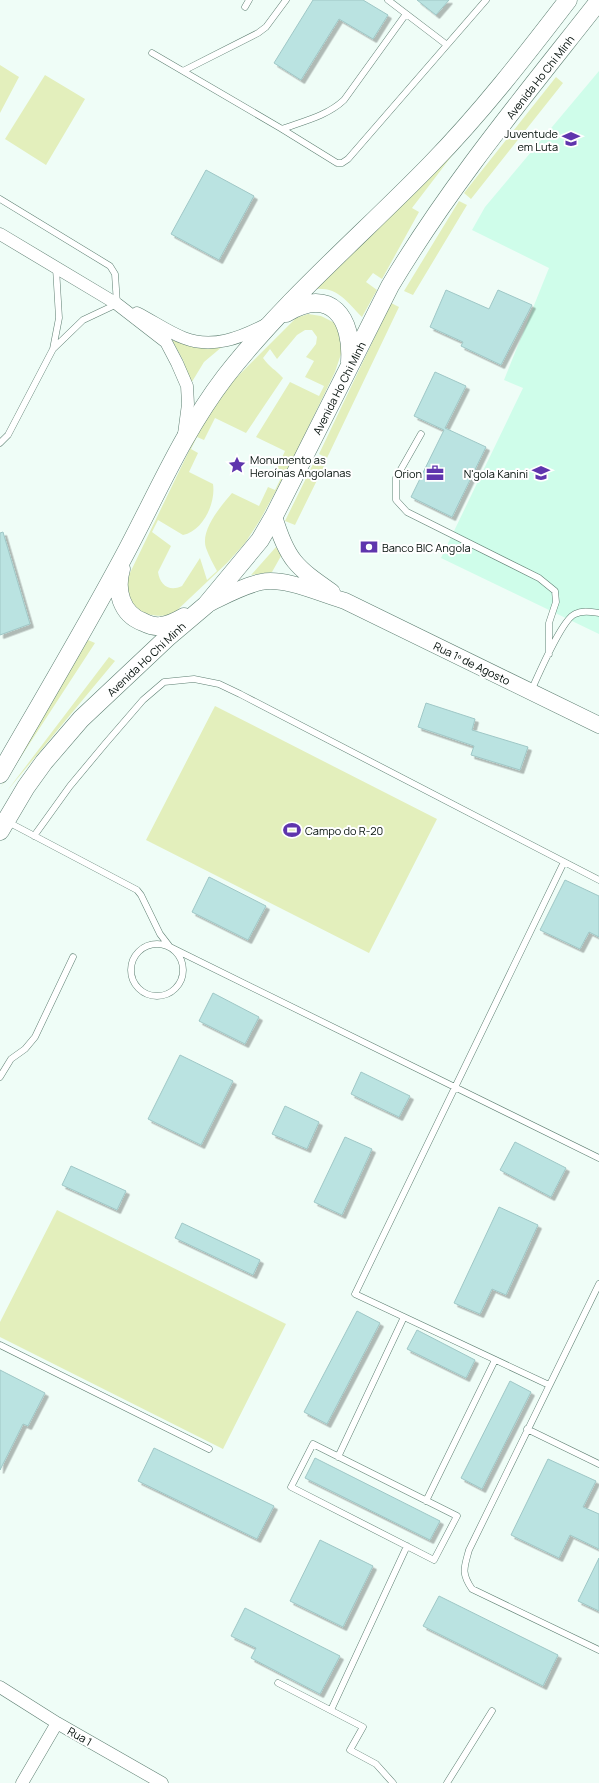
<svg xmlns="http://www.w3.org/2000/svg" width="599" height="1783" viewBox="0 0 599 1783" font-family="Manrope,sans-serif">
	<defs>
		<filter id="shadow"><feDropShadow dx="3.5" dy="3.5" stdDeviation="0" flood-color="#0004"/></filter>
	</defs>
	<rect width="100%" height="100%" fill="#effdf7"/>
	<path fill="#cffdea" d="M599,71V634L441,558L523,388L504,380L549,268L472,230L485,207Z"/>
	<path fill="#e3efbc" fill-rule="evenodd" d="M0,65L19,77L0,113Z
		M45,75L85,99L46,165L5,139Z
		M556,77L563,83L471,199L464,193Z
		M470,132L412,208L419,212L382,279L373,273L366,282L377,290L362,317C346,301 338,287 315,289Z
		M459,201L467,205L413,295L404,291Z
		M391,303L399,307L327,458L319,454Z
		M308,314L321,316L337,324L344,345L335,372L290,465L260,520L245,543L227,563L172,615C143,619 125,608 128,577L202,424L233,381L296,318ZM305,330H312L317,337L316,344L306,357L314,361L305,377L324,386L319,396L290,382L256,437L285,451L274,475L281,478L275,490L268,487L259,506L232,493C221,506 200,530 206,548C209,556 213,564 217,571L207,580L200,558L182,586C169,592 160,585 158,572L171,546L152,532L158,520L183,535C203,531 216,503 213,484L189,472L198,453L191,449L197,437L204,440L215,418L246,433L283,378C275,369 270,368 263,358L270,349L277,359L297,335Z
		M172,340L195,347L223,346L204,362L190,385L183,360Z
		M314,462L324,466L295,525L285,521Z
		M276,547L281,556L272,572L251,575Z
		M88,640L95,643L0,789Z
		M109,657L115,661L7,791Z
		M215,706L437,819L369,953L146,840Z
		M57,1210L286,1324L223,1449L0,1337V1322Z"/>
	<path fill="#bae3e1" stroke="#9fc7c6" filter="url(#shadow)" d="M313,0H363L388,15L373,39L339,19L301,80L274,63Z
		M417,0H449L436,15Z
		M206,170L254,196L219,260L171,234Z
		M446,290L489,309L498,290L532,305L501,365L461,346L463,342L430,327Z
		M435,372L466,386L445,428L486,447L452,517L411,497L444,430L414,416Z
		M3,532L30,624L0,635V533Z
		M426,703L475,719L472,730L528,747L520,770L471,755L474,746L418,727Z
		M209,877L266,906L248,940L192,912Z
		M565,880L599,896V937L589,932L580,949L540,930Z
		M213,993L259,1017L245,1044L199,1021Z
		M180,1055L233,1081L201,1145L148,1119Z
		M361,1072L410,1096L399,1117L351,1094Z
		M285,1106L319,1122L307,1149L272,1134Z
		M345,1137L372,1149L342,1215L314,1202Z
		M515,1142L566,1168L551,1197L500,1170Z
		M71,1166L126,1191L117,1210L62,1185Z
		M499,1207L538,1225L506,1295L492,1289L480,1314L454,1303Z
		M182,1223L260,1260L253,1275L175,1238Z
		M357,1311L380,1323L327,1424L304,1412Z
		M417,1330L475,1360L466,1378L407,1349Z
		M0,1370L45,1393L28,1426L23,1424L0,1470Z
		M510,1381L531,1392L482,1489L461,1478Z
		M154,1448L274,1506L257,1539L138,1481Z
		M315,1458L440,1521L430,1540L305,1478Z
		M548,1459L596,1481L583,1507L599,1514V1549L570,1535L559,1558L511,1535Z
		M320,1540L373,1566L343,1627L290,1601Z
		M599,1558V1611L578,1601Z
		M439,1596L558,1655L543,1686L423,1626Z
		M245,1608L340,1656L320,1694L251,1658L256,1648L231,1636Z"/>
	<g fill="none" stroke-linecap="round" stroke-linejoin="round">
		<g stroke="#5e7f72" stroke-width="7">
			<path id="lane" d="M388,0L447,45
				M245,7L249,0
				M152,53L282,129L337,163H342L348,159L486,0
				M183,71L258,33L266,27L286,0
				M282,129C304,121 327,116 344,100L406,14
				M0,199L110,266L115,274L117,304L83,320L53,349
				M421,434L396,478V500L407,512L539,578L555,591L556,602L549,623V654
				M0,443L8,435L53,349L59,318L56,268
				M531,691C538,676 562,619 575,614C583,610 591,612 599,613
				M8,822L137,890L141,895L160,934L170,947L599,1158
				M34,836L70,786L105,744L143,700L164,682L194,679L219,684L240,694L599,880
				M131 970a26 26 0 1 1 52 0a26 26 0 1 1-52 0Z
				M0,1077L11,1059L25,1049L35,1037L73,957
				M599,1284L469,1550C464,1568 461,1573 472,1589L599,1650
				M0,1345L209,1449
				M549,1385L355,1294L564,862
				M527,1429L599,1464
				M313,1444L457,1516L434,1560L291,1487Z
				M338,1457L404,1317
				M426,1501L495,1360
				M278,1683L363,1727L350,1750L376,1764L393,1783
				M331,1710L407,1546
				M447,1783L492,1711"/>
		</g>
		<g stroke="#5e7f72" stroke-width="13">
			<path id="street" d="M0,234L117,304L166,342L177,363L187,386L188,404L184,434
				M137,313C153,321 168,332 184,338C212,349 240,338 265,325
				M0,1687L57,1723L162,1783
				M22,1783L57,1723"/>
		</g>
		<g stroke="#5e7f72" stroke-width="17">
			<path id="secondary" d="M274,516C287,560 296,567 332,592
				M206,605C223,597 242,586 261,582C285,577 321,594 345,601L599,725"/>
		</g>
		<g stroke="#5e7f72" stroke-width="19">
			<path id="primary" d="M286,313C331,286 353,318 350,362
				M121,569C115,590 121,614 143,622C149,625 155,627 161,626C170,625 177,621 184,617
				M0,774C42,701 85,629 125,554C157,494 183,432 225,377C286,299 362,235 431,164C481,113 525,56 568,0
				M0,831L26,787L44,762L81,719L167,638L206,605L260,540L274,516L390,286C450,185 526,94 599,1"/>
		</g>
		<use href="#lane" stroke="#fff" stroke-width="6"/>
		<use href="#street" stroke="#fff" stroke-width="12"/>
		<use href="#secondary" stroke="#fff" stroke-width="16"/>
		<use href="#primary" stroke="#fff" stroke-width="18"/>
	</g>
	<defs>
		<g id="university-bare" transform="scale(1.38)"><path d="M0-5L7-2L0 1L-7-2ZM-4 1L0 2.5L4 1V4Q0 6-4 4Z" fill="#5f35ad" stroke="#fff" stroke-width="2.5" paint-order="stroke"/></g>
		<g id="sight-bare" transform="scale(1.38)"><path d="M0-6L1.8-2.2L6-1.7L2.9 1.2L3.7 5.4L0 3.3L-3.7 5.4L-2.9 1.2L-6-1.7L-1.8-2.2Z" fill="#5f35ad" stroke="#fff" stroke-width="2.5" paint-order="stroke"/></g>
		<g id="office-bare" transform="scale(1.38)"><path d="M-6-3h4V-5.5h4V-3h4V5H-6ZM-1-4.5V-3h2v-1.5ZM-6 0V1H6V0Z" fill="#5f35ad" stroke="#fff" stroke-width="2.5" paint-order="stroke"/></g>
		<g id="bank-bare" transform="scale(1.38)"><path d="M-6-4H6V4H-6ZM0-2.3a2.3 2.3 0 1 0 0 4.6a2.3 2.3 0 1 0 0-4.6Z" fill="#5f35ad" stroke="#fff" stroke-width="2.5" paint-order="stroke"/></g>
		<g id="stadium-bare" transform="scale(1.38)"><path d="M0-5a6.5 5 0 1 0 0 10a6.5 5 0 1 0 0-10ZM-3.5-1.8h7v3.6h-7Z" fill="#5f35ad" stroke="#fff" stroke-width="2.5" paint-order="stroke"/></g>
	</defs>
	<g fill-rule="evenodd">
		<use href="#university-bare" x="571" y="139"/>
		<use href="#sight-bare" x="237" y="465"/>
		<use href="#office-bare" x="435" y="473"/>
		<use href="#university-bare" x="541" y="473"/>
		<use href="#bank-bare" x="369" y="547"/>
		<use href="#stadium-bare" x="292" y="830"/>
	</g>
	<g text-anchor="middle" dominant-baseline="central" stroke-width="4" stroke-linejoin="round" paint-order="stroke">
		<g font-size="11" fill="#030f0a" stroke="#fff">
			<text transform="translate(540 77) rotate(-52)">Avenida Ho Chi Minh</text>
			<text transform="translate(339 388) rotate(-63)">Avenida Ho Chi Minh</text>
			<text transform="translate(146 659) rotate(-43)">Avenida Ho Chi Minh</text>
			<text transform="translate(472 663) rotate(26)">Rua 1º de Agosto</text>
			<text transform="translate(80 1736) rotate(30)">Rua 1</text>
		</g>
		<g font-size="11" fill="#030f0a" stroke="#fff" text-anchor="end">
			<text x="558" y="133">Juventude<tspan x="558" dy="13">em Luta</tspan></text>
			<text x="250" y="459" text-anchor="start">Monumento as<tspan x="250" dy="13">Heroínas Angolanas</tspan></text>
			<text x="422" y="473">Orion</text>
			<text x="528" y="473">N'gola Kanini</text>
			<text x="382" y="547" text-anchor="start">Banco BIC Angola</text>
			<text x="305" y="830" text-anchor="start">Campo do R-20</text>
		</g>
	</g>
</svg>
